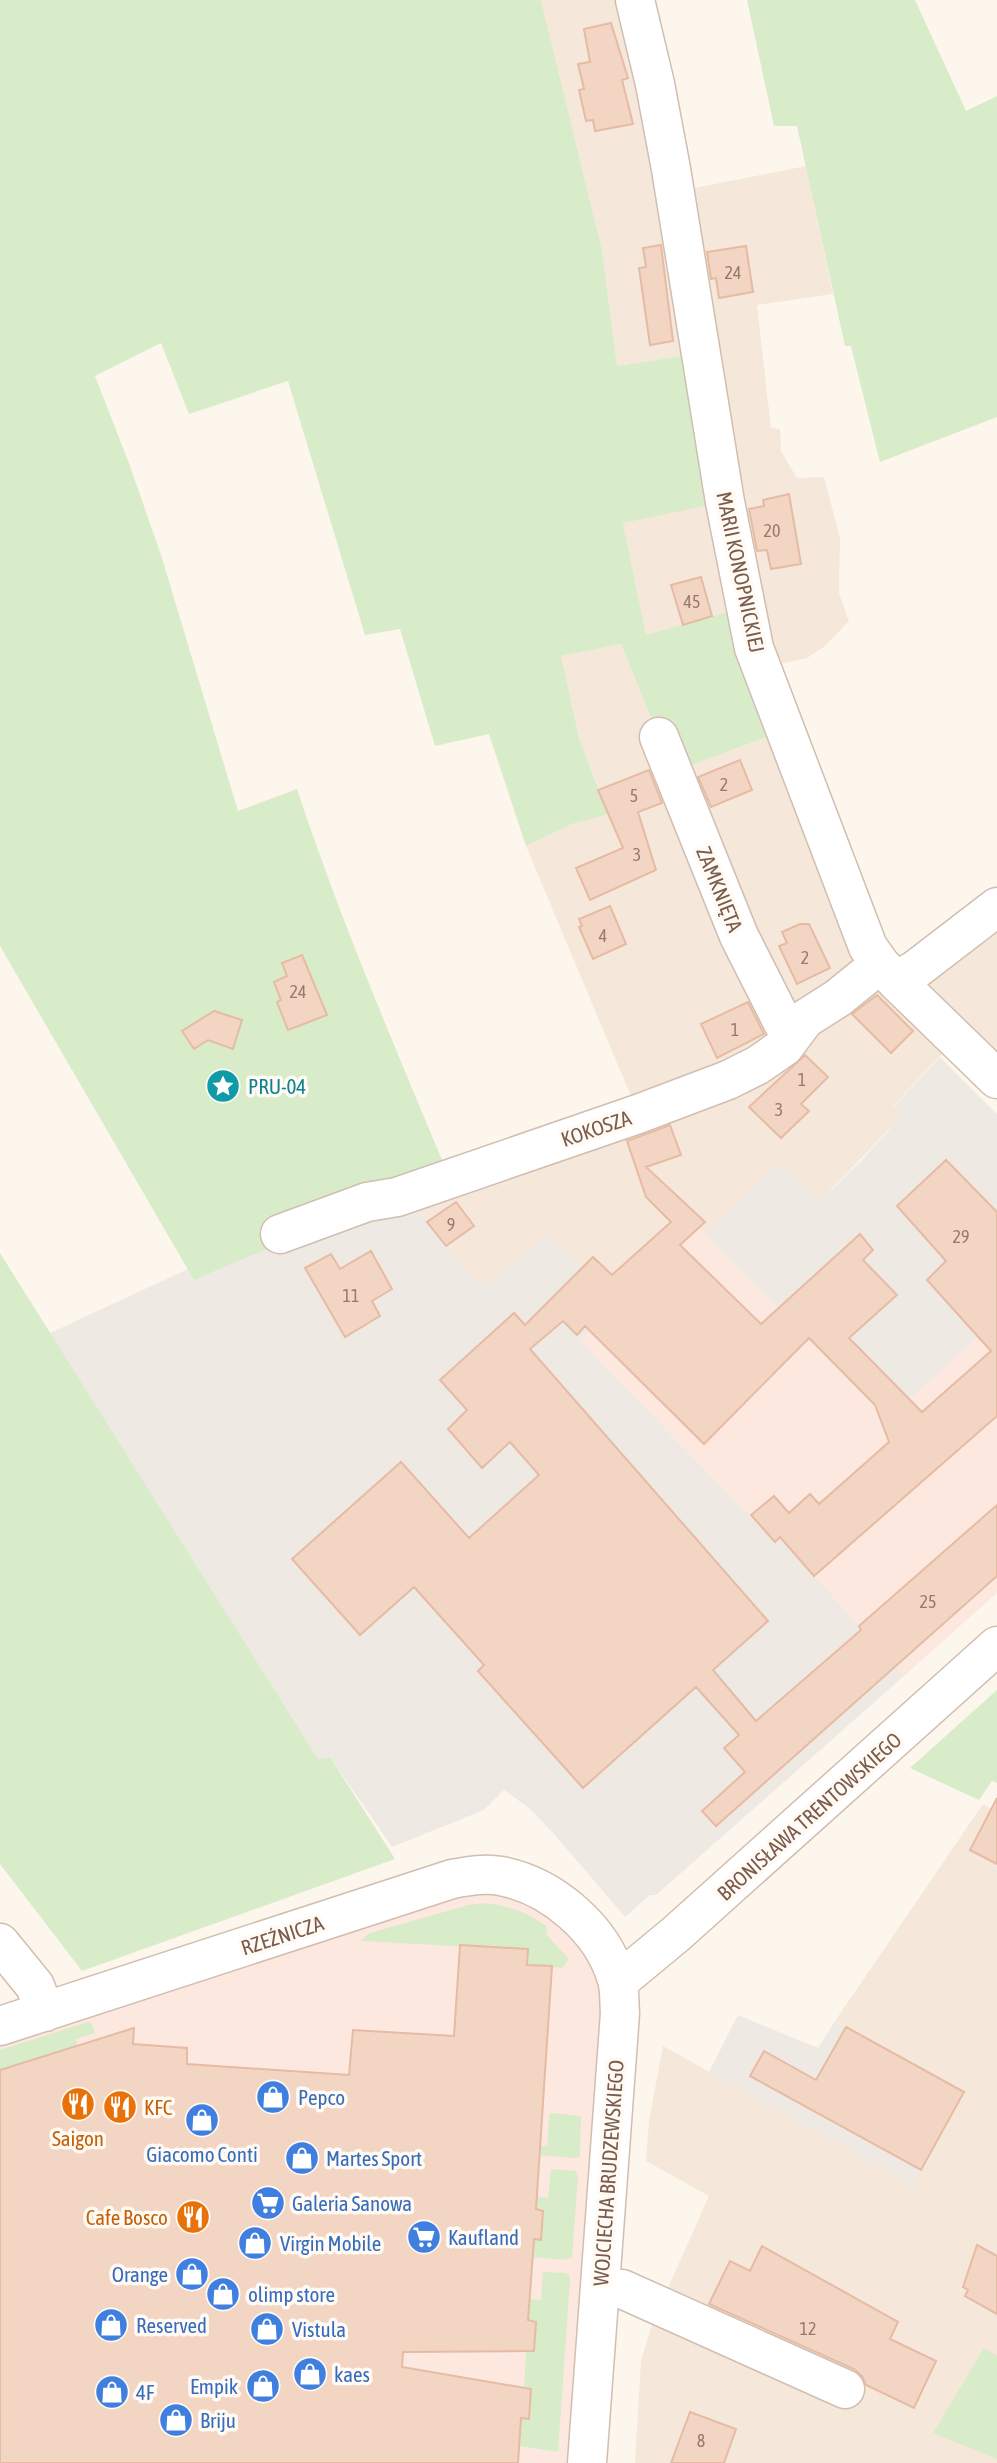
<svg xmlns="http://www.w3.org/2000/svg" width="997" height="2463" viewBox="0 0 997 2463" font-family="'Asap Condensed',sans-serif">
	<rect width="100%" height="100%" fill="#fdf6ec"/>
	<path fill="#f5e8da" d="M541,0H635L690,189L806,166L833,294L757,305L771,428L780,429L781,451L797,478L824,477L840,538L839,593L849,621L825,646L807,658L774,665L746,607L646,636L623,523L700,353L617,366L602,250Z
		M621,644L673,772L769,736L896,981L997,907V1079L956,1039L893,1106L902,1116L820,1201L781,1163L705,1235L699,1229L617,1303L549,1236L479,1288L412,1203L638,1113L526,846L572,824L608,813L579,738L560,656Z
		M983,1804L997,1812V2463H635L641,2360L654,2319L709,2196L646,2161L649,2121L663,2046L913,2185L846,2027L835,2021Z"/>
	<path fill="#fde8e0" d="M698,1228L874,1403L997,1320V1593L904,1676L780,1537L775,1542L579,1341Z
		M497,1893L529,1905L556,1922L577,1944L598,1979L607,2009L571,2463H0V2040L469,1895Z"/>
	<path fill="#efe9e4" d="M940,1057L997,1114V1320L888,1418L705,1235L781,1163L820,1201L860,1162L902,1116L893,1107Z
		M412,1203L479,1288L549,1236L617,1303L580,1341L774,1541L780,1537L904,1676L656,1895H650L625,1917L554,1834L529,1808L504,1790L484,1810L392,1847L330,1757L318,1759L50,1333L188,1269L194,1280L275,1245Z
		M738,2015L818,2048L835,2021L964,2092L913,2185L709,2072Z"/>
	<path fill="#d8ecc9" d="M0,0H541L602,250L617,366L687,355L710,505L623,523L646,635L731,611L769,736L673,772L621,644L561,656L579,738L608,814L572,824L526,846L489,734L435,746L400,629L365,635L288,381L189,414L161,343L95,376L130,466L162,558L238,811L297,789C340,919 394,1045 447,1172L194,1280L0,946Z
		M747,0H915L966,111L997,96V417L880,462L851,346H845L797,126H774Z
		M0,1253L318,1759L330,1757L395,1859L82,1971L0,1864Z
		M997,1690V1783L992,1781L979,1800L910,1768Z
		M486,1903C509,1906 527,1912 546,1926L547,1935L569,1959L562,1968L527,1965L528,1950L360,1941L370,1933L468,1905Z
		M88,2022L91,2023L95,2033L76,2039L77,2046L0,2070V2050Z
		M552,2113L581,2116L580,2156L575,2158L539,2155L540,2146H547L549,2115Z
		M551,2169L576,2171L578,2178L572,2257L565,2260L532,2257L534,2239H541L543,2211L536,2209V2197L548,2198Z
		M543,2272L566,2273L570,2276V2281L558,2452L519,2446L521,2418L528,2419L524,2388L526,2351L534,2350L535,2322L528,2320L529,2299L541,2300Z
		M984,2348L997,2356V2459L933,2433Z"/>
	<path fill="#f3d5c3" stroke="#e6bba3" stroke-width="2" d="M611,23L628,78L622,80L633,124L595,131L593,120L586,121L579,90L584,89L578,64L590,62L584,29Z
		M661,245L673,341L650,345L639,268L646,267L643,248Z
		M746,246L753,292L719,298L716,278L711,279L707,252Z
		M789,494L801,564L771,569L767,550L757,551L749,509L764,506L763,500Z
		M701,577L712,616L683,625L671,585Z
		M740,760L752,790L711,807L698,777Z
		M649,770L662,803L638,812L656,870L590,900L576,868L623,848L598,790Z
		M610,906L626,944L593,959L579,927L582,926L579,919Z
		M800,924H809L830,968L797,984L779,946L787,943L782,932Z
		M302,955L327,1015L288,1030L277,1002L281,1000L274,982L287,976L282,963Z
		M877,995L913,1031L891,1053L852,1014Z
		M748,1002L764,1034L717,1058L701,1024Z
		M214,1011L242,1020L233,1049L208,1040L194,1049L182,1031Z
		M805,1055L828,1077L801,1104L809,1111L781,1138L749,1107Z
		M670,1125L681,1155L646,1167L705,1222L680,1245L761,1324L860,1234L873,1250L863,1260L897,1295L849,1338L922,1412L991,1351L927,1280L946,1261L897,1206L946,1160L997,1212V1416L814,1576L780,1537L775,1542L751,1515L774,1496L789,1513L810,1494L819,1504L889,1442L875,1405L809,1338L704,1444L585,1326L577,1335L563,1321L530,1349L768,1621L713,1670L756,1721L861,1630L859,1626L997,1505V1576L716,1826L702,1811L745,1772L724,1748L739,1735L696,1687L583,1788L478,1671L484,1665L414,1587L360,1635L292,1559L401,1462L469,1538L539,1475L510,1442L482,1468L448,1429L467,1410L440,1380L514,1313L525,1325L593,1257L612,1275L671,1222L646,1197L627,1141Z
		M456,1202L474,1226L446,1246L427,1222Z
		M371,1251L392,1289L372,1301L380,1316L345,1337L305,1268L331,1254L340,1269Z
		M997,1798V1864L970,1850Z
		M460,1945L528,1949L527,1965L552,1966L536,2209L543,2211L541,2240L534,2239L528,2320L536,2322L534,2351L403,2352L402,2367L531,2389L529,2419L521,2418L518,2463H0V2070L134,2028L133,2044L187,2048V2064L349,2075L353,2030L454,2036Z
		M846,2027L964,2092L921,2170L750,2076L764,2051L816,2080Z
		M977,2245L997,2256V2314L965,2296L968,2290L963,2287Z
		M762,2246L898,2322L890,2339L936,2361L914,2408L866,2385L862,2376L854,2369L709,2304L730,2261L750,2271Z
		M690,2412L736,2429L724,2463H671Z"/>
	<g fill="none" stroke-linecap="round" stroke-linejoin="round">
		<g stroke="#d1beb0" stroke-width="41">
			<path id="minor" d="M635,0L655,84L671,169L725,502L754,648L868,947L880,964L896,981L997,1079
				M659,737L739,936L784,1025L793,1033
				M896,981L915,970L997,907
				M280,1234L367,1202L397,1197L638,1114L728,1080L758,1065L784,1047L805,1019L838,998L880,964
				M0,1943L35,1986L45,2012
				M618,1982L676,1934L997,1646
				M0,2026L452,1879C469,1876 485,1873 501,1876C552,1886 603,1929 617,1980C620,1990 619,2002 620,2013L587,2463
				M622,2289L845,2389"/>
		</g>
		<use href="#minor" stroke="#fff" stroke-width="38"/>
	</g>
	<defs>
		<g id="sight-disc" transform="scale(1.75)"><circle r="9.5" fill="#0f9aa8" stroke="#fffaf3"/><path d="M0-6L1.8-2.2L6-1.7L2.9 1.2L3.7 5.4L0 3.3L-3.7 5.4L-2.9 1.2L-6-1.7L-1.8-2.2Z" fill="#fff"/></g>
		<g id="shop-disc" transform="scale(1.75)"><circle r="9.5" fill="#3f7fe0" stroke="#fffaf3"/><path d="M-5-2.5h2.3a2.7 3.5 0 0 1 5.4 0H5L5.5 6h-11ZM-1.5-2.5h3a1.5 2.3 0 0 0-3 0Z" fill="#fff"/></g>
		<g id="restaurant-disc" transform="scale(1.75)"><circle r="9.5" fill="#e8710a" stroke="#fffaf3"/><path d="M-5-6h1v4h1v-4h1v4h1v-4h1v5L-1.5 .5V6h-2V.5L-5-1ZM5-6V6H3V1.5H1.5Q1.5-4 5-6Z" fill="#fff"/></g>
		<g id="supermarket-disc" transform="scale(1.75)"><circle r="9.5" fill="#3f7fe0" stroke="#fffaf3"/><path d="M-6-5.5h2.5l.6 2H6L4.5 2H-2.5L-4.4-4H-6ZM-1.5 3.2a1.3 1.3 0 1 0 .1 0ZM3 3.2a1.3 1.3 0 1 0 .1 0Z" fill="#fff"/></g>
	</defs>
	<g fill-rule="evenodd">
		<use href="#sight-disc" x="223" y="1086"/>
		<use href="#shop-disc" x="273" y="2097"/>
		<use href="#restaurant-disc" x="78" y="2104"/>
		<use href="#restaurant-disc" x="120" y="2107"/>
		<use href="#shop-disc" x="202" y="2120"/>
		<use href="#shop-disc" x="302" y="2158"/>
		<use href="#supermarket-disc" x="268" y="2203"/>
		<use href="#restaurant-disc" x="193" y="2217"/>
		<use href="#supermarket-disc" x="424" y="2237"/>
		<use href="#shop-disc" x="255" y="2243"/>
		<use href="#shop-disc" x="192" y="2274"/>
		<use href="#shop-disc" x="223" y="2294"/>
		<use href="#shop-disc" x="111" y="2325"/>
		<use href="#shop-disc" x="267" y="2329"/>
		<use href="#shop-disc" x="310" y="2374"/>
		<use href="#shop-disc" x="263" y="2386"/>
		<use href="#shop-disc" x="112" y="2392"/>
		<use href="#shop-disc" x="176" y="2420"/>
	</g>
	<g text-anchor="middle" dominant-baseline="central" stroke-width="7" stroke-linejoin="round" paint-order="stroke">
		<g font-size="18" fill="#987a6a">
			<text x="733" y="272">24</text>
			<text x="772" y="530">20</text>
			<text x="692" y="601">45</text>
			<text x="724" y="784">2</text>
			<text x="634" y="795">5</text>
			<text x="637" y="854">3</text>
			<text x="603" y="935">4</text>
			<text x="805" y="957">2</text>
			<text x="298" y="991">24</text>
			<text x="735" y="1029">1</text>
			<text x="802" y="1079">1</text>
			<text x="779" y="1109">3</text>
			<text x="451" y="1224">9</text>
			<text x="961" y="1236">29</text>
			<text x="351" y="1295">11</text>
			<text x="928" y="1601">25</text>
			<text x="808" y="2328">12</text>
			<text x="701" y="2440">8</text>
		</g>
		<g font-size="21" fill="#7a5c4d" stroke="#fffaf3">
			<text transform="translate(741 572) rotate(78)">MARII KONOPNICKIEJ</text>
			<text transform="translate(720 889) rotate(68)">ZAMKNIĘTA</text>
			<text transform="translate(596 1128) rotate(-19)">KOKOSZA</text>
			<text transform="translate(809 1816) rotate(-42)">BRONISŁAWA TRENTOWSKIEGO</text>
			<text transform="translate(282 1935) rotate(-18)">RZEŹNICZA</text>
			<text transform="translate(608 2173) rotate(-86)">WOJCIECHA BRUDZEWSKIEGO</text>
		</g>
		<g font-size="21" fill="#0d838f" stroke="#fffaf3" text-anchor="start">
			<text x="248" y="1086">PRU-04</text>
		</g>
		<g font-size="21" fill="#366cbe" stroke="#fffaf3" text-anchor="start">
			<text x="298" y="2097">Pepco</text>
			<text x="202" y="2154" text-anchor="middle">Giacomo Conti</text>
			<text x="326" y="2158">Martes Sport</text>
			<text x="292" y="2203">Galeria Sanowa</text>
			<text x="448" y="2237">Kaufland</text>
			<text x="280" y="2243">Virgin Mobile</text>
			<text x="168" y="2274" text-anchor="end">Orange</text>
			<text x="248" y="2294">olimp store</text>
			<text x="136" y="2325">Reserved</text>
			<text x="292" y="2329">Vistula</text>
			<text x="334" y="2374">kaes</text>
			<text x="238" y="2386" text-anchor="end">Empik</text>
			<text x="136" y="2392">4F</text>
			<text x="200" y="2420">Briju</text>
		</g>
		<g font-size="21" fill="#c56008" stroke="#fffaf3" text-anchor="start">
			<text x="144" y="2107">KFC</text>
			<text x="78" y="2138" text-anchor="middle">Saigon</text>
			<text x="168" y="2217" text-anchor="end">Cafe Bosco</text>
		</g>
	</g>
</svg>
